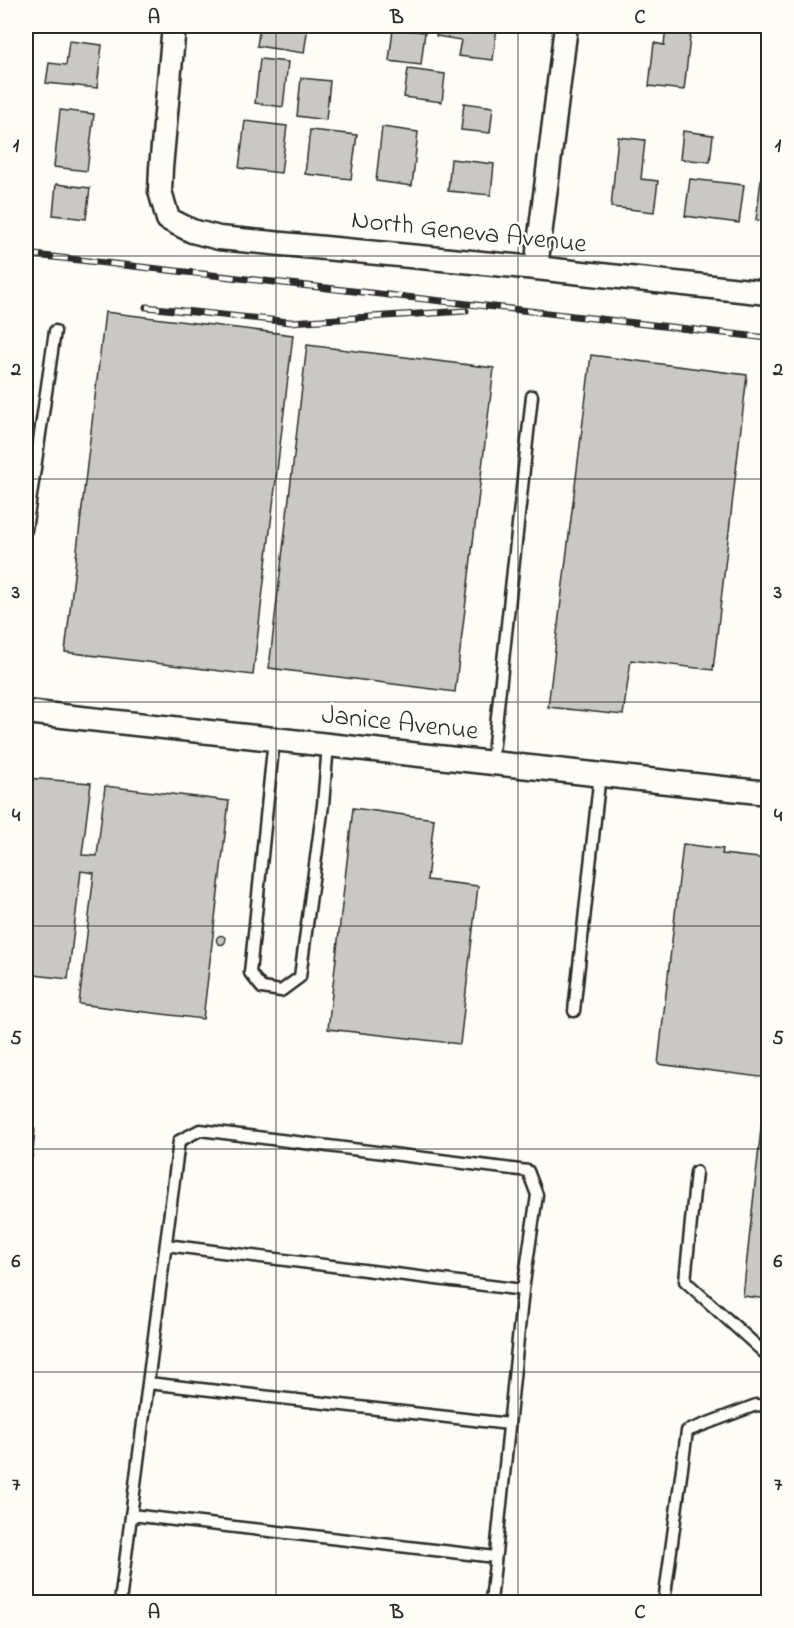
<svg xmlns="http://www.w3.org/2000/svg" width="794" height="1628" viewBox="0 0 794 1628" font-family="'Indie Flower',sans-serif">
	<rect width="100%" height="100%" fill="#fdfcf7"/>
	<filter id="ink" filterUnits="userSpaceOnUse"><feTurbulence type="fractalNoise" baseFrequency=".0167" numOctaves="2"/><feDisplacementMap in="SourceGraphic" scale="12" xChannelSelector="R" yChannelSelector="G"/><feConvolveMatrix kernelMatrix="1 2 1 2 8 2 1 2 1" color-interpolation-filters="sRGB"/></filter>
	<g filter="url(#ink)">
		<path fill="#c9c8c4" stroke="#2b2b2b" stroke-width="1.5" d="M257,26H308L304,53L257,46L260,26Z
			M438,26H497L493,60L458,56L461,40L436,36Z
			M666,26L691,29L684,90L649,86L654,43L664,45Z
			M393,29L425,32L421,65L389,61Z
			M69,41L102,45L97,88L46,83L49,63L66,65Z
			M260,59L288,62L283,107L255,103Z
			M408,69L445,74L442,102L404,97Z
			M301,78L330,81L326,120L297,116Z
			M464,103L493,107L490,133L461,130Z
			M60,110L94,114L87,171L54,167Z
			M245,121L287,126L281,173L239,168Z
			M382,127L418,132L412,186L376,181Z
			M310,130L357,135L351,179L305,174Z
			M683,131L713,135L710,162L680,159Z
			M618,137L645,140L641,179L658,181L654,212L611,207Z
			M451,159L494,164L491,195L448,191Z
			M762,172H768V222L756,220Z
			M690,179L744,185L739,223L685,216Z
			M56,184L90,188L86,219L53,215Z
			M105,312L293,335L253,675L65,652Z
			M307,345L494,368L455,692L269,668Z
			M591,355L747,375L713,670L631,660L623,715L548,707Z
			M26,778L91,783L82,855L97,856L105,786L229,801L203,1019L79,1004L94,873L81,871L68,979L26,974Z
			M353,808L434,819L427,880L478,886L460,1044L328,1029Z
			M683,844L723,849L722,854L768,859V1078L658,1064Z
			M216.5 940a4.5 4.5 0 1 1 9 0a4.5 4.5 0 1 1-9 0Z
			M763,1110L768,1111V1299L743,1296Z"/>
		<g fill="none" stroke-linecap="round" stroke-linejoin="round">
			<g stroke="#2b2b2b" stroke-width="15">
				<path id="lane" d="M26,530L55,331
					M274,739L250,973L262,988L281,991L300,977L323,805L328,745
					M492,762L532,396
					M574,1011L600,774
					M26,1130L28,1131L26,1154
					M696,1172L685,1281L768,1356
					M166,1245L523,1290
					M148,1383L509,1424
					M131,1515L495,1557
					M120,1602L179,1141L200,1130L528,1171L537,1195L523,1290L491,1602
					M664,1602L687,1431L756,1405L768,1406"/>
			</g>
			<g stroke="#2b2b2b" stroke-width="27">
				<path id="street" d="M174,26L161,168L160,191L168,219L192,231L219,238L536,268L768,293
					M536,268L566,26
					M26,712L768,793"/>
			</g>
			<use href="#lane" stroke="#fdfcf7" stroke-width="10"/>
			<use href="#street" stroke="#fdfcf7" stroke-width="22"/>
			<g stroke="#2b2b2b" stroke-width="7">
				<path id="rail" d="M26,254L768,338
					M146,307L290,322L466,311"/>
			</g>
			<use href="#rail" stroke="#fdfcf7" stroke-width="4.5" stroke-dasharray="14" stroke-linecap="butt"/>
		</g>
	</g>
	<path fill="none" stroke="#2b2b2b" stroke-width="1.5" stroke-opacity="0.55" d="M276,26V1602M518,26V1602M26,256H768M26,479H768M26,702H768M26,926H768M26,1149H768M26,1372H768"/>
	<g text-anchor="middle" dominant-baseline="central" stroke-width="5" stroke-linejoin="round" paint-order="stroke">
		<g font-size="27" fill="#2b2b2b" stroke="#fdfcf7">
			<text transform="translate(469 233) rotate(6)">North Geneva Avenue</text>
			<text transform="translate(400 724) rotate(6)">Janice Avenue</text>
		</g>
	</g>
	<rect width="794" height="1628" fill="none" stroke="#fdfcf7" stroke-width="66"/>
	<rect x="33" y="33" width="728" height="1562" fill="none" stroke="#2b2b2b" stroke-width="2"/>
	<g font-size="20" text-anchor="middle" font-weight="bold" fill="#2b2b2b">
		<text x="154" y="23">A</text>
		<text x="397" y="23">B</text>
		<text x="640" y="23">C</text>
		<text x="16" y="151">1</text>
		<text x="778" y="151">1</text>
		<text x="16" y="375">2</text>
		<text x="778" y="375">2</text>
		<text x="16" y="598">3</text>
		<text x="778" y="598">3</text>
		<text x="16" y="821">4</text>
		<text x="778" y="821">4</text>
		<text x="16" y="1044">5</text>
		<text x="778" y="1044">5</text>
		<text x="16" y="1267">6</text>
		<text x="778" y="1267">6</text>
		<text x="16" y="1490">7</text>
		<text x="778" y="1490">7</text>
		<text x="154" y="1618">A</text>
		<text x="397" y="1618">B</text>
		<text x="640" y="1618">C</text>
	</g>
</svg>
